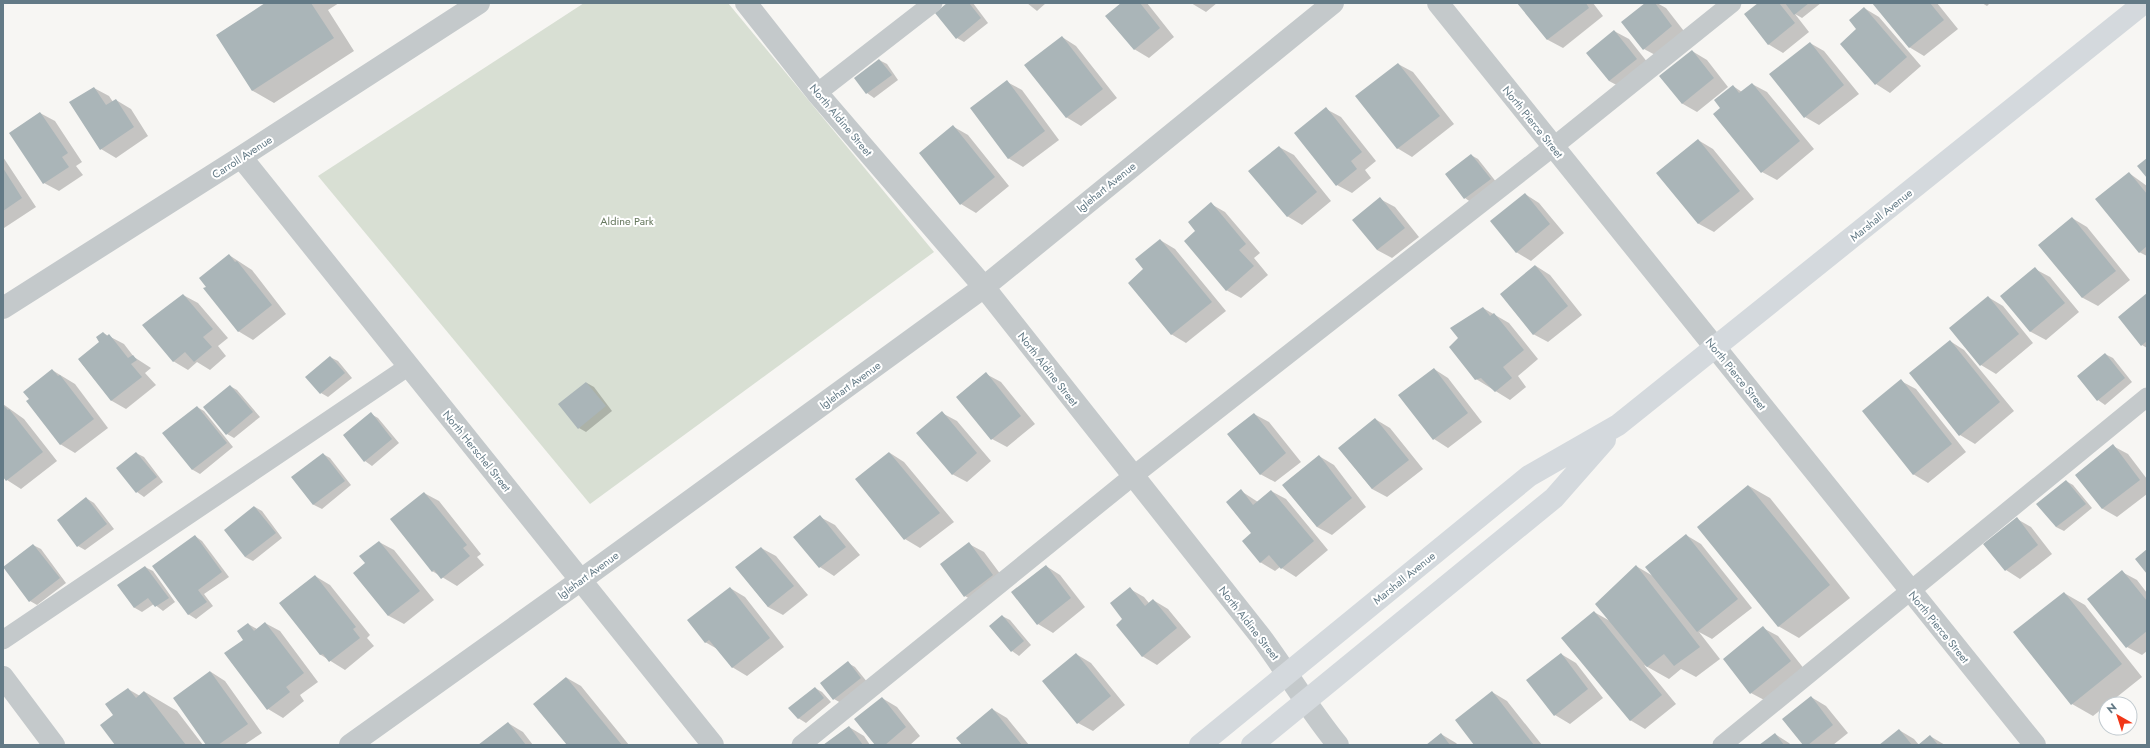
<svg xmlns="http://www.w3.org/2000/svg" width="2150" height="748" viewBox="0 0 2150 748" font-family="Jost,sans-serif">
	<rect width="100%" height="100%" fill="#f7f6f3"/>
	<path fill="#d8dfd3" d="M584,3H728L934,252L590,504L318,176Z"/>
	<path fill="#0003" d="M267,3H339L328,10L354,51L274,103L253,91L217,35Z
		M949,3H973L988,23L964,42L957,38Z
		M1027,3H1046L1037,11Z
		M1122,3H1147L1174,37L1149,58L1134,49Z
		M1191,3H1217L1206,12Z
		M1519,3H1593L1603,16L1563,48L1548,40Z
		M1647,3H1657L1666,8L1687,35L1659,57L1644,49Z
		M1760,3H1821L1802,18L1795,14L1809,32L1783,53L1768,44Z
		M1873,3H1937L1958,29L1924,56L1909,47Z
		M1982,3H1990L1987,6Z
		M1864,8L1879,17L1921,66L1890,93L1876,84L1857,29Z
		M1614,31L1629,39L1652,68L1624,89L1609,81Z
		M1062,37L1076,46L1117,98L1081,126L1066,117Z
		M1810,43L1824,51L1859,94L1819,125L1805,117Z
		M1692,51L1707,60L1728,87L1697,112L1683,104L1661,76Z
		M879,60L887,64L898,80L874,98L867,93Z
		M1398,64L1413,72L1454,124L1412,157L1397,148Z
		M1007,82L1022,90L1059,140L1023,167L1008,158Z
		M1752,84L1767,92L1814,149L1777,180L1762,172L1722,108L1733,86L1742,92Z
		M94,88L109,96L113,102L116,100L131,109L148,136L116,158L101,149Z
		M1326,109L1341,117L1376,161L1365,170L1371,178L1352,193L1337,185Z
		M40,113L55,121L82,162L76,166L83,175L59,191L44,183Z
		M954,127L968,135L1009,186L976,213L961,204Z
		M1698,140L1713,149L1754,199L1714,232L1699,224L1658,173Z
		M1279,147L1294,155L1331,201L1302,225L1287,216Z
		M1471,155L1478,159L1497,183L1472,203L1465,198L1446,174Z
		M3,157L36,207L4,228L3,227Z
		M2129,173L2147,186V256L2139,252Z
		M1525,194L1539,203L1564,233L1531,261L1516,252Z
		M1380,199L1395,207L1419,237L1392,258L1377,250Z
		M1211,204L1225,212L1260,253L1254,258L1268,275L1241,298L1226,290Z
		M2072,218L2087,227L2130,280L2098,306L2083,298L2039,245Z
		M1160,240L1175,249L1226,311L1186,343L1171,334L1145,269Z
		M229,255L252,270L286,314L253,340L238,331L207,287Z
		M1536,266L1550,275L1582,315L1548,342L1533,334Z
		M2035,269L2050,277L2079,312L2046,340L2031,332L2002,296Z
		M183,295L198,303L228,338L218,346L226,356L210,370L197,362L188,370L173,361Z
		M2147,295V348L2142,345Z
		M1988,297L2003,306L2033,343L1996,374L1981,365L1950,328Z
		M1483,308L1509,323L1538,359L1518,376L1526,387L1510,400L1476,379Z
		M103,333L124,344L134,357L151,368L145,373L156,385L126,409L112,401L79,360L101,342Z
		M1950,341L1964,350L2014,411L1975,444L1960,435Z
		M2105,354L2113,358L2132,382L2105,405L2098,400L2078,377Z
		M330,357L338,361L352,378L328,397L321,393Z
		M1434,369L1448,378L1482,422L1448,448L1434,439Z
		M52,370L75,384L108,428L75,453L60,444Z
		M986,374L1001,382L1035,424L1007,447L992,439Z
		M1901,381L1916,389L1966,452L1928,483L1913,474Z
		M587,383L594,387L612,411L586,432L579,428Z
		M230,386L237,390L260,417L234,438L227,434Z
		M3,404L24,419L57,461L21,489L7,480L3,475Z
		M197,407L204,411L233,447L200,474L193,470L164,434Z
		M942,413L957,421L991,461L967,482L952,474Z
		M371,414L378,418L399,443L372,466L365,461Z
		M1254,414L1269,422L1301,462L1275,482L1260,474Z
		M1375,419L1390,428L1423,469L1387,497L1372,489L1339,448Z
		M2113,446L2128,454L2147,479V494L2117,517L2103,509L2076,475Z
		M136,453L144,457L163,482L144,497L137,492L118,468Z
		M890,453L904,462L954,522L920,548L905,539Z
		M323,454L330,458L351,485L322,509L314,505L293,478Z
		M1319,456L1334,465L1366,507L1332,535L1317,527L1283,485Z
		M2066,481L2073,485L2092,508L2064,531L2056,527Z
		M1749,486L1770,498L1850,598L1799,638L1778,626Z
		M1241,491L1258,502L1271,491L1286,499L1328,550L1296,577L1280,567L1275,571L1260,562Z
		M424,493L439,501L481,554L477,557L484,565L457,586L432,571Z
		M86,498L94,503L114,529L85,550L78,546Z
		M255,507L262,511L282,538L253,561L245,557Z
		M820,517L835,525L860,555L834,576L820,567Z
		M2017,519L2031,527L2052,554L2020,579L2006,570Z
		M1686,535L1701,544L1752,608L1712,639L1699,632L1720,659L1696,677L1681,669L1669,679L1644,665L1676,704L1645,729L1630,720L1594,612L1610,621L1636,566L1653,576Z
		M195,536L202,541L229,577L204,594L213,606L196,619L188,614Z
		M379,542L394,550L434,600L404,624L389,616L354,573L366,563Z
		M969,544L984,552L1007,583L980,605L965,596Z
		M33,545L41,549L66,583L37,605L30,601Z
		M761,548L776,556L808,595L783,615L768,607L737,568Z
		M1046,566L1060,575L1085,607L1053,633L1038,624Z
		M145,567L153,571L175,602L163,611L154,604L142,612L135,608L119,586Z
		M2122,572L2137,580L2147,593V651L2142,655L2127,647Z
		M315,576L330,585L370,635L367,638L374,646L345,670L321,655L280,603Z
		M730,588L745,597L784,647L747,676L732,667L719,650L705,642Z
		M1130,589L1144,597L1149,603L1153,600L1168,609L1191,637L1157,665L1142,656L1124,619Z
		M2064,593L2085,605L2142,677L2093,716L2072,704Z
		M1002,616L1010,620L1031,645L1019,656L1012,651Z
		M265,623L280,631L318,682L300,695L304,701L283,718L268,709L226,654L244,640L248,624L257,629Z
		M1763,628L1778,636L1805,670L1766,701L1751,693Z
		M1076,654L1091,663L1125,705L1093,731L1078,723Z
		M1561,654L1576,663L1603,698L1570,724L1555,715Z
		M848,663L855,667L868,683L841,703L834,699Z
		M211,672L225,681L262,733L244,745H208Z
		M567,678L581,686L629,745H568Z
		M815,688L822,692L831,702L806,723L798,718Z
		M128,689L140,696L145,692L177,711L203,745H116Z
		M1492,692L1507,701L1542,745H1476Z
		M1811,697L1826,706L1848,733L1833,745H1805Z
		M882,698L897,707L920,736L910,745H876Z
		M992,709L1007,718L1029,745H963Z
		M508,723L523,732L533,745H480Z
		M849,727L864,736L870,745H824Z
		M1899,730L1914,739L1919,745H1881Z
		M1441,734L1456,743L1458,745H1428Z
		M1775,734L1789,743L1791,745H1761Z
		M1930,736L1945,745H1919Z"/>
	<path fill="#aab5b8" d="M265,3H311L334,38L252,91L216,35Z
		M947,3H969L981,18L956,39L935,13Z
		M1121,3H1140L1160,28L1134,50L1105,16Z
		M1517,3H1586L1589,8L1547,40Z
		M1645,3H1655L1672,26L1643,50L1621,22Z
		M1758,3H1779L1795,23L1768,45L1744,14Z
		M1785,3H1809L1794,15Z
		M1872,3H1930L1944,20L1909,48Z
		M1864,7L1907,57L1875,85L1840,44L1856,29L1849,20Z
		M1614,30L1637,59L1609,81L1586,53Z
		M1062,36L1103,89L1066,118L1024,65Z
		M1810,42L1844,85L1804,118L1769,74Z
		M1692,50L1714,78L1682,104L1659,76Z
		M879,59L892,75L866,94L854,78Z
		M1398,63L1440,116L1397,149L1355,96Z
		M1007,80L1045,131L1008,159L970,108Z
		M1752,83L1800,141L1761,173L1713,114L1720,108L1714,100L1733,85L1739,93Z
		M94,87L106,105L116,99L134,127L100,150L69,102Z
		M1326,107L1362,152L1351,161L1357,169L1336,186L1294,133Z
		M40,112L68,153L62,157L69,167L43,184L9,133Z
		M953,125L995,177L960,205L919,153Z
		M1698,139L1740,191L1698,224L1656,173Z
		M1279,146L1317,192L1287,217L1248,171Z
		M1471,154L1491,179L1464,199L1445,174Z
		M2147,158V178L2137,166Z
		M3,168L22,198L3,211Z
		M2129,172L2147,194V246L2139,253L2095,199Z
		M1525,193L1550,224L1516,253L1490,221Z
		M1380,197L1405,228L1377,250L1352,220Z
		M1211,202L1246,244L1239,250L1254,266L1226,291L1184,241L1195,231L1188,222Z
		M2072,217L2116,271L2082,298L2038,245Z
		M1160,239L1212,302L1171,335L1128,283L1143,269L1135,259Z
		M229,254L235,262L237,261L272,305L238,332L203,288L206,287L199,278Z
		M1535,265L1568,306L1533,335L1500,294Z
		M2035,267L2065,303L2030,332L2000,296Z
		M2147,293V341L2141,346L2118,317Z
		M183,294L213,329L203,337L212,347L194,362L185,352L173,362L142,325Z
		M1988,296L2019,334L1980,366L1949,328Z
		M1483,307L1490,316L1494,313L1524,350L1503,367L1512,378L1495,392L1481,378L1475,380L1449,347L1458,338L1450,328Z
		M103,332L107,336L109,334L128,358L133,355L137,360L131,364L142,377L111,401L78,359L99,342L96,337Z
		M1950,340L2000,402L1959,436L1909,373Z
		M2105,353L2125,378L2097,401L2077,376Z
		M330,356L345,373L320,394L305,377Z
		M1434,368L1468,413L1433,440L1398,395Z
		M52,369L58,376L60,375L94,419L60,445L26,401L29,399L23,392Z
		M986,372L1021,416L991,440L956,397Z
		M1901,379L1952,444L1913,475L1862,411Z
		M586,382L606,406L578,429L558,404Z
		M230,385L253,412L226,435L203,407Z
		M3,405L8,410L9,409L43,452L6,481L3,477Z
		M197,406L227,443L192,470L162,433Z
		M942,411L977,453L952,475L916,433Z
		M371,412L392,439L364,462L343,435Z
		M1254,413L1286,453L1260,475L1227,434Z
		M1375,418L1409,460L1372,489L1338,448Z
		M2113,444L2140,480L2102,509L2075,475Z
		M136,452L157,477L136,493L116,468Z
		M889,452L940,513L904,540L855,479Z
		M323,453L345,481L313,505L291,477Z
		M1319,455L1352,498L1317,527L1282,485Z
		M2066,480L2086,504L2056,527L2036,504Z
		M1748,485L1830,585L1778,627L1697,527Z
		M1241,489L1253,505L1271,490L1314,541L1281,569L1269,555L1260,563L1242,541L1251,533L1226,502Z
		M424,492L467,545L463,548L470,556L441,579L434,570L432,572L390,519Z
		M86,497L107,524L77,547L57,520Z
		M254,506L276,533L245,557L224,530Z
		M820,515L846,547L819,568L793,537Z
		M2017,517L2038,545L2005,571L1983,544Z
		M1686,534L1738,599L1697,632L1645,567Z
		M195,535L222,572L198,590L207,602L188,615L152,566Z
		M379,541L420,591L388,616L353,573L365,563L359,556Z
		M969,542L993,575L964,597L940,564Z
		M33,544L60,578L29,602L3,567Z
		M761,547L794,586L768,607L735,567Z
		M2147,549V574L2135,559Z
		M1046,565L1071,598L1037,625L1011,592Z
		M1636,565L1700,647L1674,666L1664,654L1647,667L1595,604Z
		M145,566L169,598L155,607L148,598L134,608L117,585Z
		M2122,570L2147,601V631L2126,648L2087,599Z
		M315,575L356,627L353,629L360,638L329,662L323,654L320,655L279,603Z
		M730,587L770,638L732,668L709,640L705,643L687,620Z
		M1130,587L1145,606L1153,599L1177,628L1142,657L1116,625L1122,619L1110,603Z
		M2064,592L2122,664L2071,705L2013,632Z
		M1594,611L1662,695L1630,721L1561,638Z
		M1002,615L1024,641L1011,652L989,626Z
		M265,622L304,673L286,687L290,692L267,710L224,653L243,640L237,631L248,623L254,631Z
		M1763,626L1791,661L1750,694L1723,659Z
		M1076,653L1111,696L1077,724L1042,681Z
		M1561,653L1588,689L1554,716L1526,680Z
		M848,661L861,678L833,700L820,683Z
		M210,671L248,724L218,745H206L173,698Z
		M566,677L622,745H567L533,704Z
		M815,687L824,698L798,719L788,708Z
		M128,688L136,698L144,691L186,745H115L100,725L113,715L105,704Z
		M1492,691L1534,745H1474L1455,720Z
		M1811,696L1833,725L1808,745H1803L1782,719Z
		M882,697L906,727L885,745H875L854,719Z
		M992,708L1022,745H962L956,738Z
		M508,722L526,745H478Z
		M849,726L863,745H823Z
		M1899,729L1912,745H1879Z
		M1441,733L1450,745H1426Z
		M1775,733L1784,745H1759Z
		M1930,735L1938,745H1918Z"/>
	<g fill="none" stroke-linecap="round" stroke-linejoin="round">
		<path stroke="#c4c9cb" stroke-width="19" d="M817,93L933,3
			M3,640L409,366
			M801,745L1133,476L1553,147L1732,3
			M1722,745L2147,397"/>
		<path stroke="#c4c9cb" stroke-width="22" d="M746,3L817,93L984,287L1261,637C1287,672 1310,711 1338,745
			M1438,3L2035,745
			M241,157L713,745
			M3,308L241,157L479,3
			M3,677L54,745
			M350,745L581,580L984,287L1333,3"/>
		<path stroke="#d4d9dd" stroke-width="22" d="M1200,745L1529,476L1618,425L2144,3
			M1252,745L1554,498L1605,440"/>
	</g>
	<g text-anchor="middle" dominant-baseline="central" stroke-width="4" stroke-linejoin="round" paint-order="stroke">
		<g font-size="11" fill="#637a86" stroke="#fff">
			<text transform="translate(841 120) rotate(50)">North Aldine Street</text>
			<text transform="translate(1533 122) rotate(51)">North Pierce Street</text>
			<text transform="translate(242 157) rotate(-33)">Carroll Avenue</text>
			<text transform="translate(1106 187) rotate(-39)">Iglehart Avenue</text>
			<text transform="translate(1881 215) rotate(-39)">Marshall Avenue</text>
			<text transform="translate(1048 369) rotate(52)">North Aldine Street</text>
			<text transform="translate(1736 374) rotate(51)">North Pierce Street</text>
			<text transform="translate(850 385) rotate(-36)">Iglehart Avenue</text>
			<text transform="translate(477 451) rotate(51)">North Herschel Street</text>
			<text transform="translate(588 575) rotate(-36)">Iglehart Avenue</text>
			<text transform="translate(1404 578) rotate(-39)">Marshall Avenue</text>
			<text transform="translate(1249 623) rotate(52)">North Aldine Street</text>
			<text transform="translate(1939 627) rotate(51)">North Pierce Street</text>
		</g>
		<g font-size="11" fill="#66785e" stroke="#fff">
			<text x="627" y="221">Aldine Park</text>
		</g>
	</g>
	<rect width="2150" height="748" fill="none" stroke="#637a86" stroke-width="8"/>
	<g transform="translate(2118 716) rotate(321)"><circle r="19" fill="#ffffff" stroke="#c1cacf"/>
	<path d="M0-3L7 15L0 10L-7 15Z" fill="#f13718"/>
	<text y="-6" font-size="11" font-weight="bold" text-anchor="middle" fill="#637a86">N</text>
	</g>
</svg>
